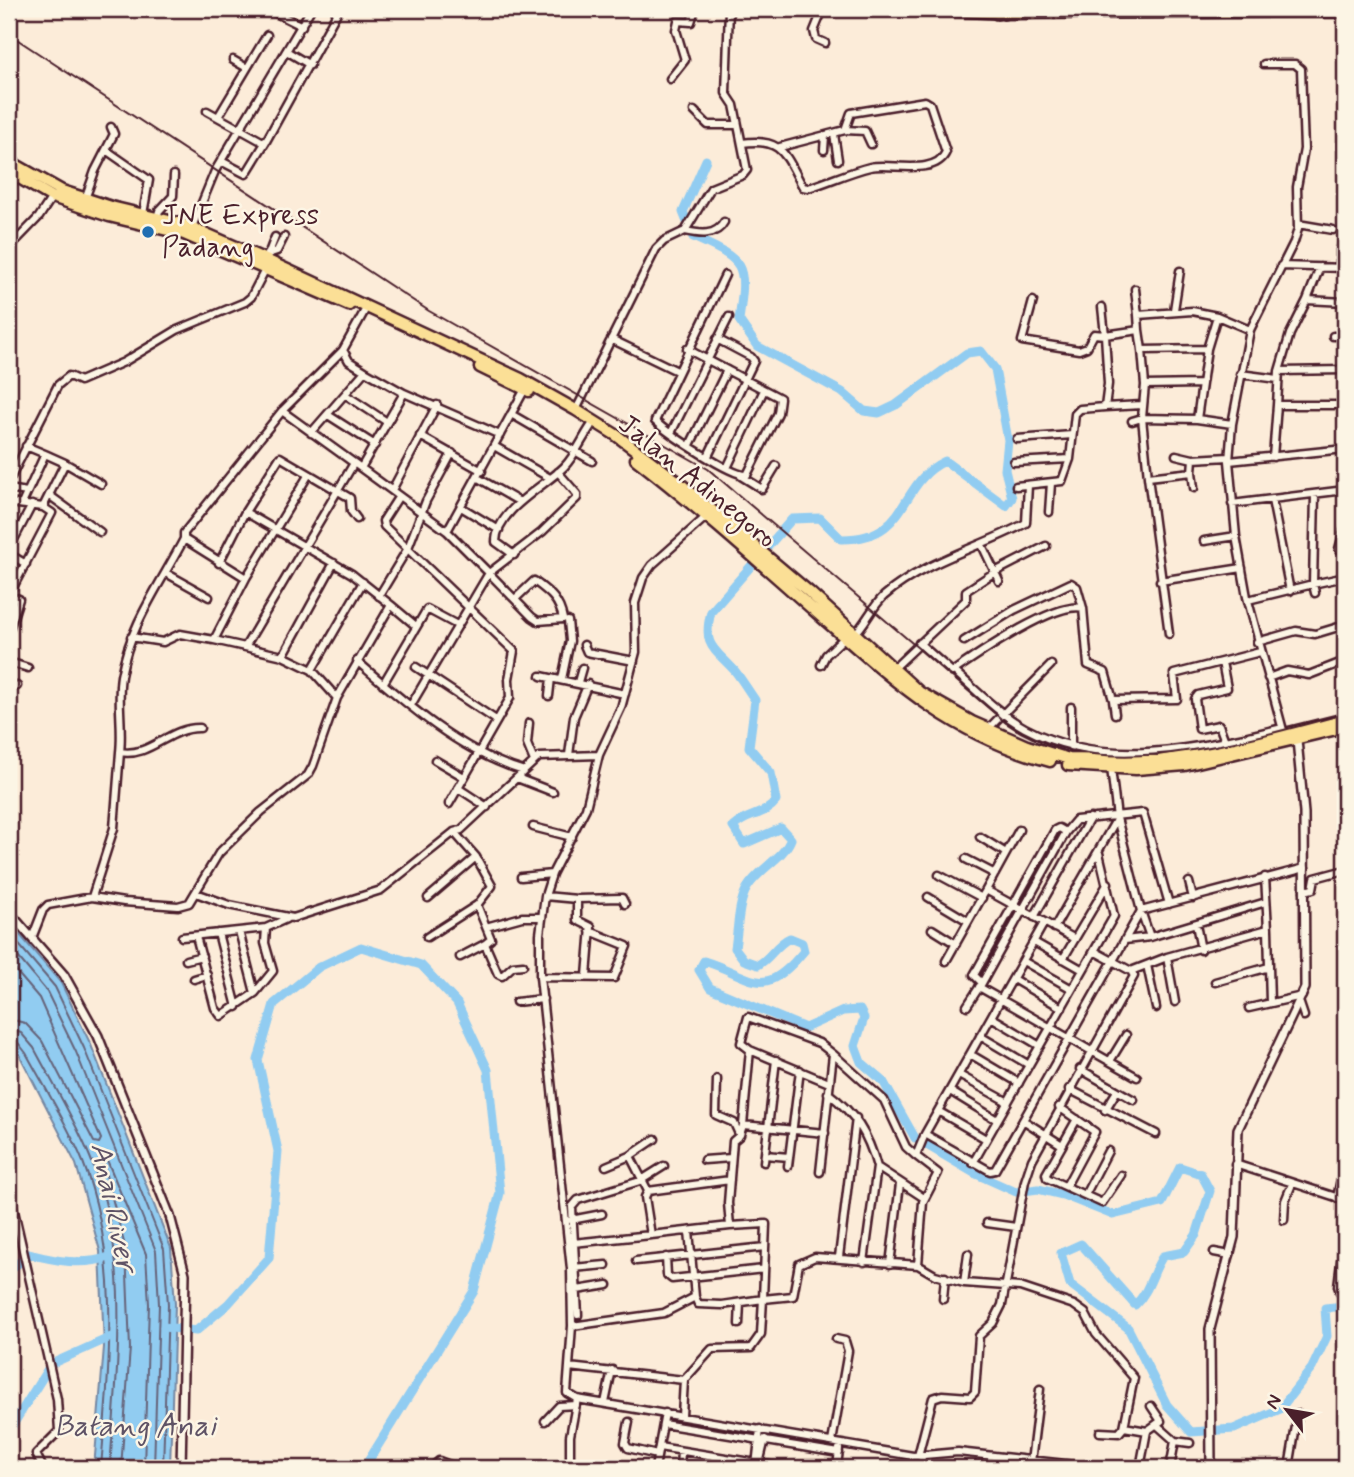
<svg xmlns="http://www.w3.org/2000/svg" width="1354" height="1477" viewBox="0 0 1354 1477" font-family="Mynerve,sans-serif">
	<rect width="100%" height="100%" fill="#fcecd9"/>
	<filter id="ink" filterUnits="userSpaceOnUse"><feTurbulence type="fractalNoise" baseFrequency=".0143" numOctaves="2"/><feDisplacementMap in="SourceGraphic" scale="14" xChannelSelector="R" yChannelSelector="G"/><feConvolveMatrix kernelMatrix="1 2 1 2 8 2 1 2 1" color-interpolation-filters="sRGB"/></filter>
	<g filter="url(#ink)">
		<path fill="#91ccf1" stroke="#7587a2" stroke-width="2" d="M9,922L61,983L91,1045L171,1248L175,1304L170,1468H94L104,1347L100,1251L76,1164L20,1056L9,1042Z"/>
		<g fill="none" stroke-linecap="round" stroke-linejoin="round">
			<path stroke="#66647a" stroke-width="2" d="M9,933L55,987L84,1048L164,1249L168,1304L163,1468
				M9,946L47,992L76,1052L156,1251L159,1304L154,1468
				M9,963L39,998L101,1139L99,1143L94,1142L42,1041L25,1023L9,1019
				M9,1029L21,1033L34,1048C53,1084 75,1120 90,1157C132,1256 117,1365 110,1468
				M9,1038L16,1040L26,1053C45,1088 68,1125 83,1162C121,1261 109,1365 101,1468
				M121,1468L130,1348L126,1250L103,1164L107,1160L146,1254L149,1304L144,1468"/>
			<path stroke="#91ccf1" stroke-width="9" d="M706,160L683,212L693,237C746,261 747,263 739,320L757,346L842,392L864,411L879,413L896,405L967,353L981,351L995,369L1008,440L1005,470L1012,498L1006,506L945,461C897,483 911,540 841,539L820,518L792,519L711,612C702,646 714,648 735,671C742,680 748,690 755,700L749,747L771,773L776,801C765,816 747,813 733,827L744,844L781,828L791,839C783,859 759,868 747,888C738,903 738,930 735,948L744,960L758,965C771,958 776,944 790,938L802,943L804,951C762,1002 755,977 704,961L699,970L710,988L805,1028L843,1011L860,1010L864,1018L855,1046L861,1062L883,1081L915,1138L976,1174L1016,1192L1038,1189L1063,1195L1113,1215L1162,1203L1180,1167L1201,1174L1210,1191L1196,1235L1184,1252L1163,1256C1152,1272 1150,1291 1135,1305L1081,1244L1061,1253L1070,1284L1128,1328L1167,1405L1191,1432L1234,1429L1280,1409L1312,1368L1327,1336L1325,1308L1345,1306
				M9,1271L29,1254C56,1261 83,1266 109,1257
				M164,1327L196,1331L228,1304L269,1258L278,1151L258,1060L274,1004L319,967L361,947L421,965L457,1003L488,1070L500,1193L474,1291L364,1468
				M9,1431L51,1364L111,1337"/>
			<g stroke="#4a1f2b" stroke-width="11">
				<path id="minor" d="M823,9L814,31L816,39L825,43
					M274,12L302,26
					M288,52L310,65
					M233,60L247,68
					M1264,64H1295L1301,69L1304,149L1297,187L1298,229L1294,242L1250,330L1232,424L1229,461L1236,536L1247,597L1284,734
					M670,79L685,60L676,30L678,21L691,22L695,9
					M207,111L265,143L339,9
					M694,111L708,125H738
					M218,117L267,35
					M845,130L865,131L871,144
					M834,134L838,160
					M742,143C783,137 785,155 803,187L808,188C828,182 849,172 870,167C890,162 935,177 946,152L930,104L925,101L851,113L845,130L780,147
					M106,150L149,180L143,214
					M824,150L825,136
					M221,161L246,174L265,143
					M85,199L95,171L114,134L111,127
					M157,218L159,211L173,196L174,175
					M1298,224L1333,230
					M192,227L215,171L311,9
					M685,231C699,234 716,237 724,222
					M9,248L39,217L52,197
					M268,254L277,251L284,237
					M268,255L275,237
					M1281,266L1345,268
					M1320,267L1307,300L1345,302
					M1340,268V250L1345,236
					M1135,289L1138,315
					M1033,301L1022,341L1079,350L1087,347L1094,334L1105,335L1102,307
					M1174,310L1180,271
					M1139,330L1142,350L1207,349L1217,316
					M1333,336H1345
					M611,339L677,371
					M687,349L780,398L778,413L747,475C733,477 667,433 655,421L725,275
					M343,350L349,361L365,371
					M1142,350L1145,385
					M1345,370L1279,371L1277,405H1345
					M1279,371L1290,334L1307,300
					M1240,374L1278,379
					M1200,384L1145,385L1142,418L1197,419L1232,424
					M346,395L387,422
					M1142,405L1105,407L1108,384L1105,335L1139,330L1138,315L1192,311L1217,316L1250,330
					M576,410L656,249L664,241L685,231L711,188L743,175L747,170L734,105L726,93L729,9
					M511,414L592,461
					M328,415L375,445
					M1197,419L1207,349
					M1132,421L1142,418L1148,477L1192,472L1193,459L1229,457
					M311,433L365,371L404,393L500,435
					M671,433L729,317
					M420,436L482,471
					M1017,439L1072,435
					M690,445L727,370
					M494,446L550,478
					M1176,455L1193,459
					M708,456L754,361L751,357L717,339
					M1273,457L1277,405
					M1229,461L1345,449
					M1014,462L1070,459
					M65,463L101,484
					M354,463L282,411L343,350L364,312
					M361,468L404,393
					M727,468L764,390
					M1192,472L1194,488
					M741,476L762,489L776,466
					M1148,477L1169,634
					M478,478L520,502
					M9,481L58,385L69,376L80,381L124,362L177,330L245,302L251,297L266,268
					M1016,486L1062,481L1070,459L1075,414L1080,409L1105,407
					M9,489L27,492
					M392,490L437,405
					M49,495L100,532
					M399,496L383,521L384,526L514,651L509,679L510,698L449,804
					M1272,500L1290,591
					M9,503L43,507L52,513L9,595
					M22,504L45,454L26,446
					M1232,504L1345,490
					M43,507L65,463L45,454
					M461,507L499,530
					M1049,512L1051,483
					M447,531L525,389
					M184,539C160,585 130,624 121,676C117,701 123,727 120,752C150,758 169,727 200,728
					M1204,541L1236,536
					M982,545L999,581
					M9,549L32,505
					M1339,549L1345,527
					M9,554L26,564
					M514,555L496,542C496,510 545,486 564,467C575,456 582,439 591,426
					M219,563L245,512L280,457L350,498L351,511L357,519
					M166,573L209,597
					M246,578L309,474
					M1160,581L1242,568
					M1315,593L1313,584L1345,577
					M379,596L408,548L426,501L452,453
					M515,599L534,581C550,593 559,599 563,619L538,621L532,617L489,573L542,532L577,498V494L558,472
					M1248,600L1313,584L1315,495
					M391,605L416,626
					M9,630L19,599L10,596
					M854,635C866,623 872,607 884,596C923,562 981,547 1026,523L1028,485
					M131,637L163,642L180,634L214,640L246,578L184,539V533L282,411
					M214,640L245,647L354,463L447,531L489,573L411,705
					M964,641L1014,610L1071,583L1077,587L1083,608
					M1257,642L1296,631L1315,634L1345,625
					M919,643L952,672C977,655 1054,601 1083,608L1088,665L1105,672L1113,700L1177,699L1174,674L1260,652
					M584,645L587,652L634,661
					M245,647L283,656L312,670L363,582
					M283,656L334,563
					M357,661C405,703 462,753 524,771
					M9,662L28,668
					M1222,662L1227,688L1198,695L1195,699L1199,729L1219,725L1225,741
					M821,665L826,655L845,637
					M416,667L496,720
					M312,670L337,698
					M892,670L966,600V591L995,572L1046,546
					M954,671C976,690 999,714 1025,728C1105,771 1199,748 1282,728
					M541,676L625,694
					M1268,678L1287,671L1309,675L1345,661
					M562,679L570,641L568,621
					M578,682L582,668
					M9,684L17,686
					M383,684L427,609L457,625
					M549,696L551,678
					M1113,700L1115,714
					M9,706L12,707
					M1071,707V747
					M529,723L527,744L534,761
					M988,729L1051,665
					M569,755L574,717L588,684
					M435,760L464,777
					M517,778L553,792
					M458,788L487,807
					M533,827L572,837
					M1019,830L986,890L1075,939
					M1345,831V841
					M454,832L476,857L492,886L477,905L491,939L485,944L498,974L502,976L513,966L523,965
					M1066,832L1076,820L1143,813L1169,904
					M980,837L1006,853
					M966,859L995,874
					M939,875L982,898
					M521,877L552,874
					M1189,882L1193,898
					M1304,891L1313,889L1315,878L1345,870
					M196,893L229,905L293,918L381,890L454,832L461,830L539,757L599,755
					M545,896L577,899V920L591,927L587,976
					M92,897L114,828L120,752
					M928,897L968,921
					M428,898L476,857
					M577,899L622,898L625,904
					M1266,902L1150,937L1141,911L1305,868
					M1034,917L1090,818
					M1044,923L925,1134L990,1171L995,1170L1141,911L1117,818L1111,768
					M1196,924L1201,950
					M486,927L522,917H541
					M1054,928L1116,820
					M932,929L956,944
					M1268,929L1270,1003
					M239,931L255,993
					M218,933L237,1007
					M196,936L215,1008L221,1016L255,993L273,971L265,943L266,928
					M182,937L266,928L286,919
					M427,937L477,905
					M32,938L43,910L48,905L92,897L124,902L178,906L189,903L219,853L261,812L308,775L313,766L337,698L391,605L352,574L245,512
					M1125,940L1150,937
					M1034,942L1083,970
					M1094,951L1131,971
					M460,957L485,944
					M1167,957L1268,929L1265,877
					M1063,959L1108,883
					M186,960L202,956
					M946,961L986,890
					M1023,961L1072,989
					M1147,965L1156,1008
					M540,977L614,978L627,946L590,931
					M194,979L207,975
					M1013,979L1062,1008
					M1215,982L1269,967
					M979,987L1137,1077
					M516,1002L543,999
					M1300,1004L1304,1016
					M967,1006L982,983L1066,832L1059,828L1055,830L974,975L982,983
					M1249,1008L1302,996
					M991,1017L1040,1046
					M980,1036L1029,1065
					M750,1050L741,1043L748,1017L819,1043L833,1054
					M970,1054L1019,1083
					M1110,1061L1126,1035
					M1080,1069L1134,1100
					M959,1075L1008,1102
					M717,1079L716,1115L734,1123L739,1134
					M1069,1089L1156,1134
					M950,1091L997,1120
					M828,1093C855,1113 868,1134 877,1167L924,1198
					M1059,1107L1095,1132L1066,1186
					M1105,1110L1117,1091
					M938,1111L986,1139
					M1077,1119L1046,1174L1047,1178L1102,1203L1121,1175
					M1023,1120L1062,1145
					M743,1125L825,1133
					M655,1139L630,1156L648,1191L730,1180
					M765,1155L789,1157
					M916,1156L938,1173L923,1202L918,1265L935,1275L964,1283L1020,1287L1074,1305L1085,1313L1096,1334L1134,1378L1124,1427L1147,1431
					M704,1160L731,1158
					M764,1162L776,1060
					M973,1163L1114,916L1099,853
					M1235,1164L1345,1200
					M606,1166L630,1156
					M788,1166L800,1070
					M820,1172L833,1054L884,1100L906,1147L916,1156L925,1134
					M9,1189L57,1399L59,1431L36,1454L43,1468
					M648,1191L645,1197L651,1235L730,1226
					M1085,1195L1108,1151
					M1337,1198L1342,1174
					M571,1220L602,1214
					M1284,1220L1285,1201L1292,1184
					M987,1223L1016,1227
					M1345,1231L1338,1286L1340,1292L1345,1293
					M573,1243L651,1235
					M1214,1252L1230,1255
					M666,1257L667,1275L672,1279L764,1269
					M839,1257L856,1118
					M636,1261L765,1247
					M864,1262L877,1167
					M890,1264L900,1184
					M573,1268L606,1265
					M964,1283L968,1254
					M577,1290L608,1285
					M695,1297L698,1304L722,1305L763,1299L766,1224L730,1226L728,1203L733,1141L740,1135L743,1125L750,1050L829,1083
					M943,1299L945,1277
					M578,1315L572,1207L578,1200L640,1181L664,1166
					M739,1324L740,1303
					M572,1326L664,1313L695,1297L689,1231
					M569,1367L684,1380
					M577,1399L567,1393L572,1326L571,1269L540,977V934L545,896L552,874L586,808L599,755L621,708L636,652L635,603L643,578L652,565L707,516
					M605,1403L612,1370
					M682,1416L684,1380L712,1349L751,1348L761,1334L763,1299L793,1296L799,1264L815,1257L918,1265
					M545,1421L559,1406L576,1405
					M629,1422L625,1443L628,1448L657,1455
					M663,1424L839,1453
					M1157,1425L1175,1441L1190,1443
					M1100,1432L1119,1433L1124,1427
					M832,1442L848,1351L845,1341L836,1339
					M659,1447L787,1468
					M918,1456L933,1398L942,1395L970,1397L975,1392L979,1336L993,1323L1002,1305L1025,1181L1032,1160L1134,976L1131,971L1167,957L1175,1002
					M1031,1462L1040,1389
					M756,1466L760,1429
					M431,1468L439,1461L458,1468
					M570,1468V1436L577,1399L913,1456L958,1452L1101,1468
					M655,1468L665,1413
					M680,1468L681,1451
					M758,1468L765,1439
					M837,1468L839,1449
					M921,1468L922,1455
					M1140,1468L1147,1431L1161,1421L1151,1406
					M1170,1468L1175,1441
					M1289,1468L1298,1414"/>
			</g>
			<g stroke="#4a1f2b" stroke-width="12">
				<path id="tertiary" d="M9,912L64,975L98,1036L170,1216L185,1274L181,1468
					M1211,1468L1210,1329L1234,1237L1238,1129L1305,988L1304,813L1297,740"/>
			</g>
			<g stroke="#4a1f2b" stroke-width="15">
				<path id="trunk" d="M931,9L1004,13L1345,11
					M9,161L62,191L111,207L186,225L266,260L521,379L576,410L616,435L677,481L809,592L919,692L972,722L1027,746L1069,759L1159,761L1221,750L1345,719
					M9,172L52,197L109,216L184,234L349,305
					M480,367L529,391
					M636,459C698,507 756,559 815,611C890,677 949,735 1050,761
					M1068,765L1136,769L1185,765L1345,727"/>
			</g>
			<g stroke="#4a1f2b" stroke-width="16">
				<path id="motorway" d="M997,13V9
					M1004,13L1005,9"/>
			</g>
			<use href="#minor" stroke="#fcf5e5" stroke-width="6"/>
			<use href="#tertiary" stroke="#fcf5e5" stroke-width="7"/>
			<use href="#trunk" stroke="#fbdf96" stroke-width="10"/>
			<use href="#motorway" stroke="#fbdf96" stroke-width="10"/>
			<path stroke="#4a1f2b" stroke-width="2" d="M9,34L429,311L708,469L1006,723C1099,789 1246,739 1345,714"/>
		</g>
	</g>
	<circle fill="#1f6fb2" stroke="#fcf5e5" stroke-width="2.5" cx="148" cy="232" r="7"/>
	<g text-anchor="middle" dominant-baseline="central" stroke-width="5" stroke-linejoin="round" paint-order="stroke">
		<g font-size="28" fill="#4a1f2b" stroke="#fcf5e5" text-anchor="start">
			<text x="162" y="216">JNE Express<tspan x="162" dy="32">Padang</tspan></text>
		</g>
		<g font-size="28" fill="#4a1f2b" stroke="#fcf5e5">
			<text transform="translate(697 482) rotate(39)">Jalan Adinegoro</text>
		</g>
		<g font-size="30" font-style="italic" fill="#5f5366" stroke="#fcf5e5">
			<text transform="translate(113 1207) rotate(78)">Anai River</text>
			<text x="135" y="1426">Batang Anai</text>
		</g>
	</g>
	<rect width="1354" height="1477" fill="none" stroke="#fcf5e5" stroke-width="35"/>
	<rect x="18" y="18" width="1319" height="1442" fill="none" stroke="#4a1f2b" stroke-width="2.5" filter="url(#ink)"/>
	<g transform="translate(1287 1410) rotate(301)" stroke="#fcf5e5" stroke-width="5" paint-order="stroke">
	<path d="M0-5L12 26L0 18L-12 26Z" fill="#4a1f2b"/>
	<text y="-10" font-size="19" font-weight="bold" text-anchor="middle" fill="#4a1f2b">N</text>
	</g>
</svg>
